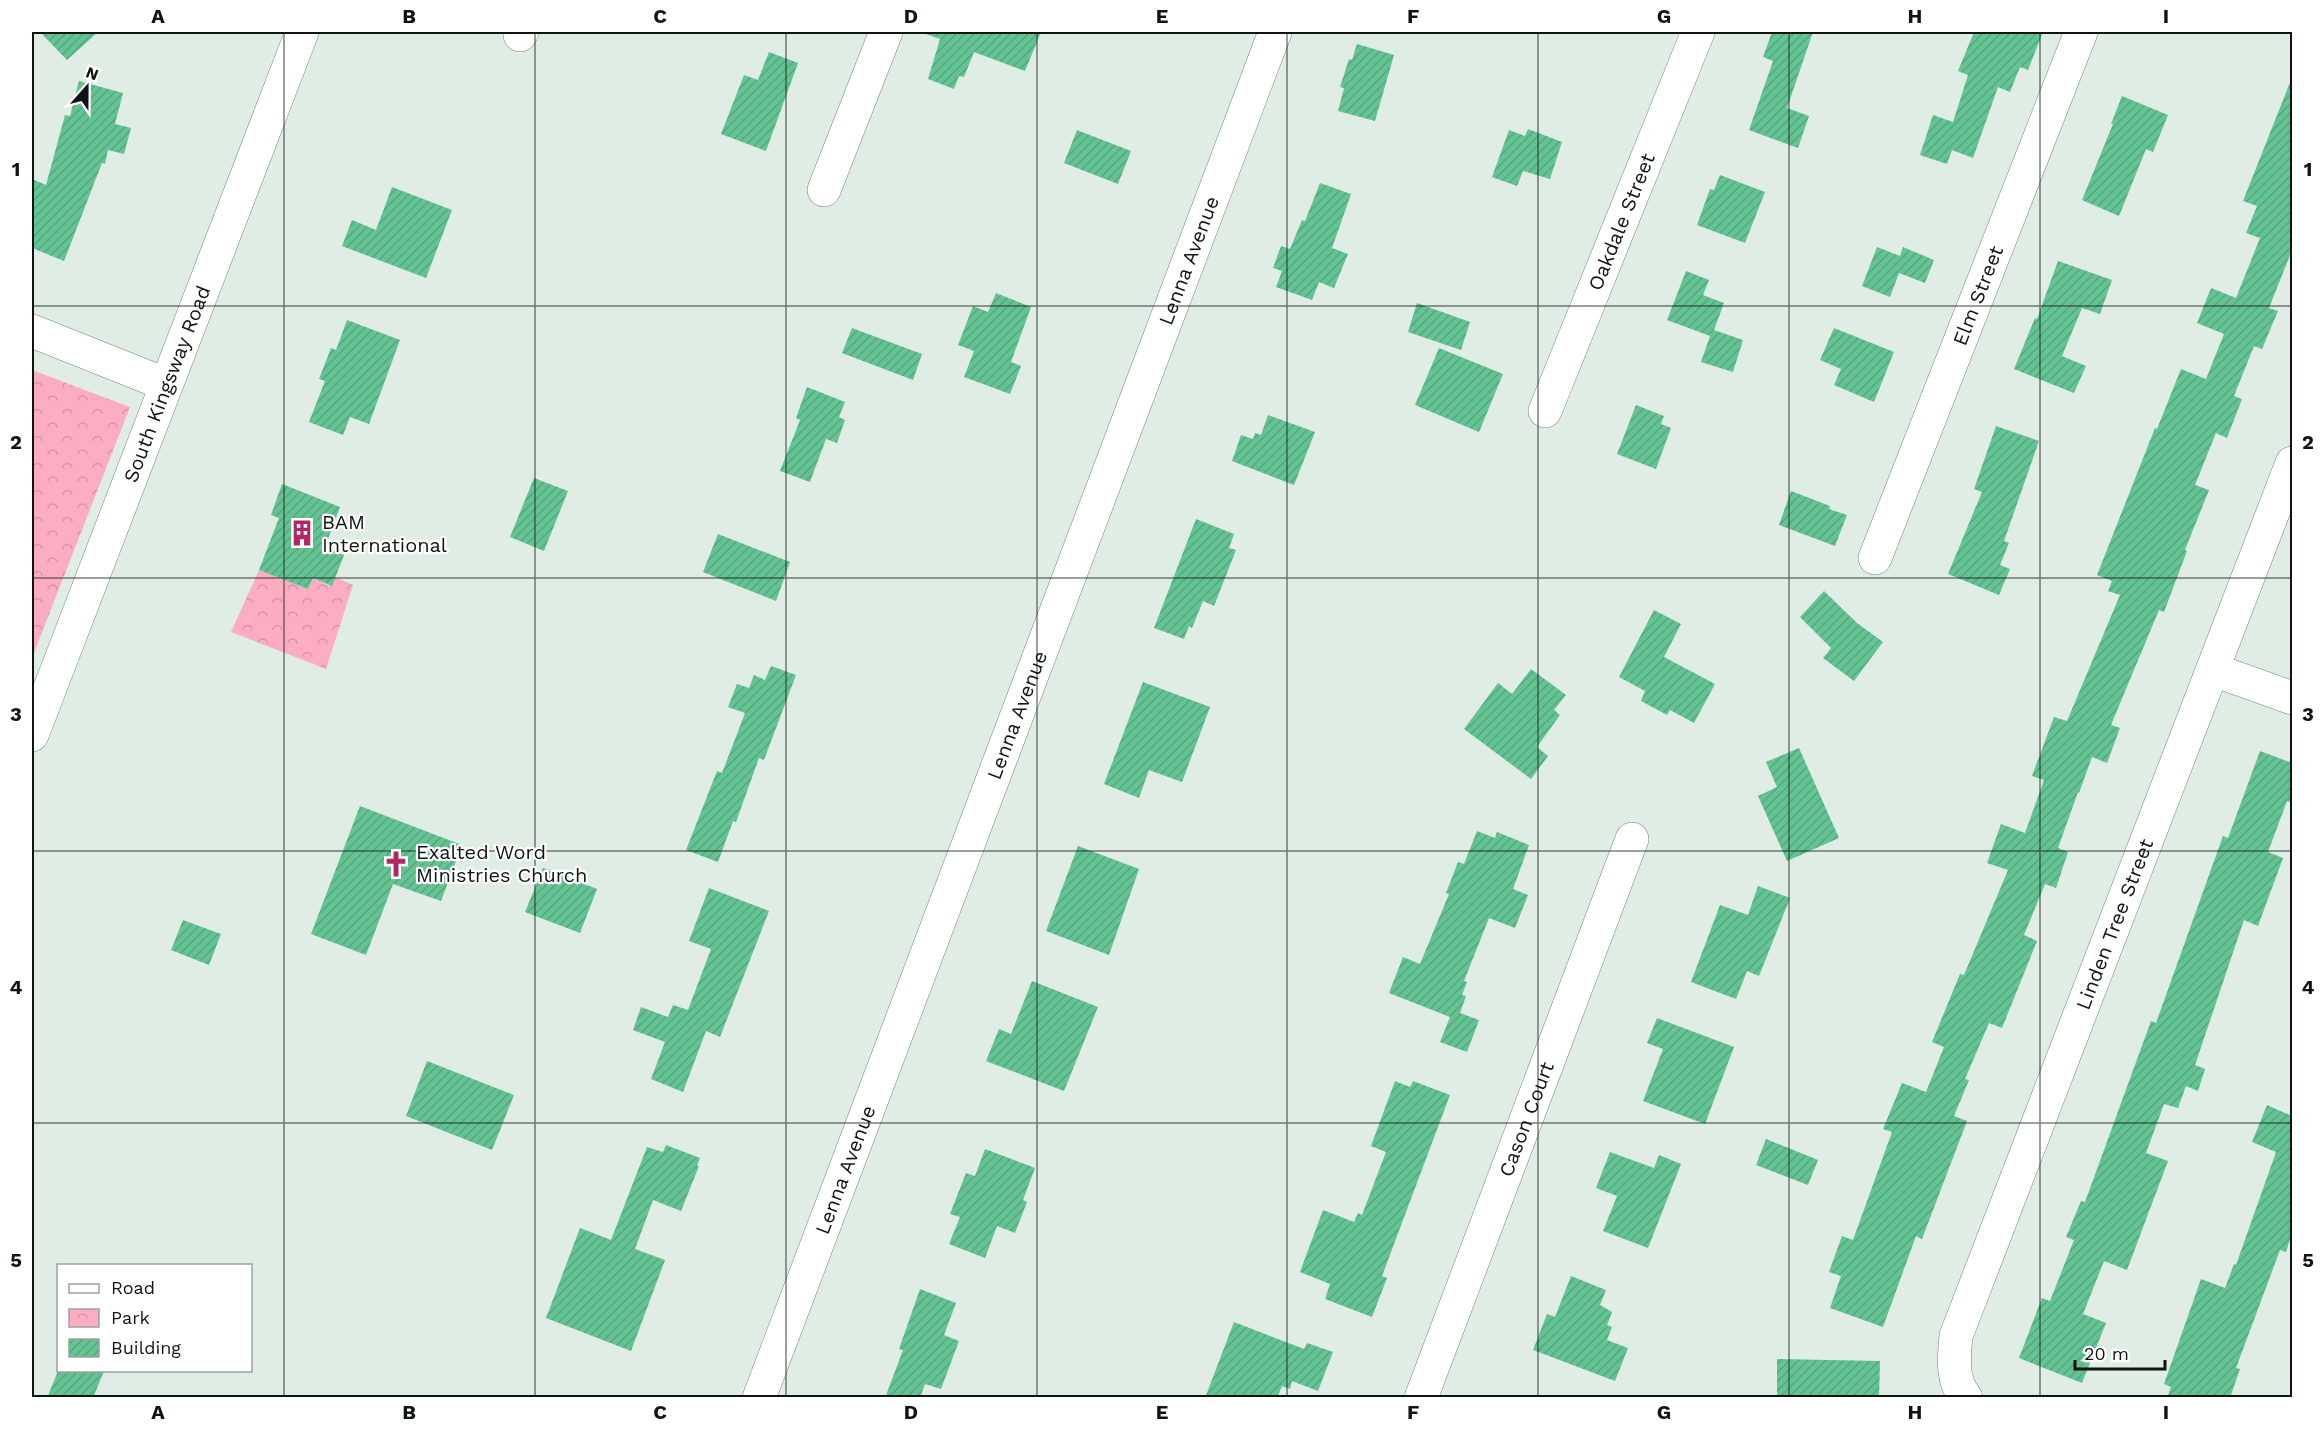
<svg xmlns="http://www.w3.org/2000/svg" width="2324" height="1429" viewBox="0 0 2324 1429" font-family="'Work Sans',sans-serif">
	<defs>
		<pattern id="park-crowns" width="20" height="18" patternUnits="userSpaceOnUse" patternTransform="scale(1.5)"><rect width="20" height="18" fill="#fdadc2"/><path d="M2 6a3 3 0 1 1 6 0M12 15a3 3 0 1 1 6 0" fill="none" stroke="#d894a6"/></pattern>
		<pattern id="building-hatch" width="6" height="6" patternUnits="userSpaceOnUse" patternTransform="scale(1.5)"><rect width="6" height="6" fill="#64c393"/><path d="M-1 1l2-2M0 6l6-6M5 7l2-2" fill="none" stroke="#56a77e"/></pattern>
	</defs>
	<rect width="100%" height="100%" fill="#dfede5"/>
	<path fill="url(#park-crowns)" d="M32,370L130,407L32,658Z
		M259,570L308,589L313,578L330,586L335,577L353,585L326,669L231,632Z"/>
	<path fill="url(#building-hatch)" d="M40,32H98L67,60Z
		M927,32H1041L1025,71L974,52L964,77L959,76L954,89L928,79L940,39L926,34Z
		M1772,32H1813L1787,108L1809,116L1798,148L1749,130L1773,61L1763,57Z
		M1974,32H2043L2028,70L2020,67L2010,92L1998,87L1973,158L1952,150L1947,164L1920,155L1933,115L1953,122L1968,75L1958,71Z
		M1357,44L1394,55L1375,121L1338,111L1344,88L1340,87L1349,59L1352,60Z
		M769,52L798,63L766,151L721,134L744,75L758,80Z
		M2291,80L2292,250L2269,308L2278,311L2262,349L2254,346L2234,396L2242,399L2227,438L2216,433L2195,485L2209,490L2185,550L2187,551L2164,612L2159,610L2111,725L2120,728L2107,763L2092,757L2079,793L2078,792L2058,848L2068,852L2056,888L2045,884L2024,935L2037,941L2002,1028L1989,1023L1965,1079L1969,1080L1954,1116L1967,1121L1922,1239L1916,1236L1883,1327L1830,1308L1841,1276L1829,1272L1842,1236L1853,1240L1892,1132L1883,1129L1902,1083L1926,1092L1944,1047L1932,1042L1960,974L1964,975L2008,870L1987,863L2001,824L2025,833L2044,780L2032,776L2054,717L2067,721L2120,595L2108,591L2112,581L2097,575L2155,428L2157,429L2181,369L2206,379L2224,334L2197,323L2211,288L2236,298L2260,238L2246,233L2257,206L2243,201Z
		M79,81L123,93L115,124L131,128L124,154L108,150L105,164L102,163L64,261L32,248V179L46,185L65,115L70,116Z
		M2122,96L2168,115L2153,152L2146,149L2119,216L2082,200L2113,124H2111Z
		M1528,129L1562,142L1550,179L1523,171L1517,186L1492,177L1509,130L1525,136Z
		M1077,130L1131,151L1118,184L1064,163Z
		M1720,175L1765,192L1745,243L1697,225L1710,189L1714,190Z
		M1320,183L1351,194L1332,248L1348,254L1334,288L1319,282L1312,300L1276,287L1282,271L1273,268L1281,246L1290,249L1302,220L1305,221Z
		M392,187L452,210L426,278L342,246L352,220L376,230Z
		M1877,247L1900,256L1903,247L1934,260L1925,283L1899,273L1890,297L1862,286Z
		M2058,261L2112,280L2100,314L2082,308L2062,356L2086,366L2074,393L2014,369L2035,318L2037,319Z
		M1686,271L1709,280L1703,295L1724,303L1714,330L1743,340L1733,372L1701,362L1710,336L1667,320Z
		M996,293L1031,307L1011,362L1021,366L1010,394L964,377L974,351L958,345L973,306L988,312Z
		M1417,303L1470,322L1461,350L1408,332Z
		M347,320L400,340L369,424L350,417L343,435L309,422L325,381L319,379L331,348L336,350Z
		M852,328L922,354L913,380L842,353Z
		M1834,328L1894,352L1874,402L1834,385L1841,369L1820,360Z
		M1439,348L1503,374L1479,432L1415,405Z
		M807,387L845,402L839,417L845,420L837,443L826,439L810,482L780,471L800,420L796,418Z
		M1636,405L1664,416L1661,424L1671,428L1656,469L1617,454Z
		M1268,415L1315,432L1294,485L1232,461L1241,435L1253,439L1255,433L1261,435Z
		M1996,426L2039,441L2004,541L2009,543L2000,565L2010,569L1999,595L1948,574L1982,492L1974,489Z
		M534,478L568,491L544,551L510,537Z
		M282,484L340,507L325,547L344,555L332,586L313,578L308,589L259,570L279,518L271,515Z
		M1791,491L1830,506L1829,509L1847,515L1835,546L1779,525Z
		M1196,519L1234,534L1229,548L1236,550L1214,606L1203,601L1192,628L1189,626L1184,639L1154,628Z
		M718,534L790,562L776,601L703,572Z
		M1824,591L1857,623L1883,642L1854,681L1823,658L1831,648L1800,617Z
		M1654,610L1681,624L1664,657L1715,684L1694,723L1670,710L1667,715L1641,701L1645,691L1619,677Z
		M771,666L796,675L764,760L759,758L736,822L733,821L718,862L686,850L717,771L722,773L745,713L728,707L737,684L749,688L754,675L765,680Z
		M1531,669L1566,695L1554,710L1560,715L1537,747L1548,756L1531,779L1464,729L1498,683L1512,694Z
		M1143,682L1210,707L1182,782L1149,770L1139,798L1104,784Z
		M1799,748L1839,838L1787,861L1758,796L1777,787L1766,762Z
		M2260,751L2292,763V803L2287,801L2268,852L2283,858L2258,926L2244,920L2195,1065L2205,1069L2198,1091L2186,1086L2178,1108L2164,1104L2146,1153L2168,1161L2127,1270L2104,1261L2083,1314L2106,1323L2082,1383L2019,1358L2042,1298L2050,1301L2074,1240L2066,1237L2081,1201L2085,1202L2151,1021L2156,1023L2223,836L2228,838Z
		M360,806L462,845L441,901L393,884L366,955L311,934Z
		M1477,831L1495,838L1497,832L1529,845L1513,889L1528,895L1515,928L1489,918L1464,981L1467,982L1462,995L1466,996L1460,1013L1479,1020L1467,1052L1440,1042L1450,1017L1389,993L1403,957L1420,964L1449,894L1446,893L1458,862L1464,864Z
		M1078,846L1139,869L1109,955L1046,931Z
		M543,868L597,889L580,933L525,912Z
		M1758,886L1790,898L1759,976L1747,971L1736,999L1691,982L1720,905L1748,915Z
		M709,888L769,911L720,1037L706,1031L683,1092L651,1079L665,1042L633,1030L641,1007L668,1017L673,1005L688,1010L711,949L689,941Z
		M183,920L221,934L209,965L171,950Z
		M1032,981L1098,1007L1064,1091L986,1061L999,1029L1011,1034Z
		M1657,1018L1734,1047L1705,1124L1643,1101L1663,1049L1647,1043Z
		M427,1061L514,1095L492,1150L406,1116Z
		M1395,1081L1410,1087L1413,1081L1450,1095L1382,1276L1387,1278L1372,1317L1325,1299L1330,1284L1300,1272L1323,1210L1354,1222L1358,1213L1362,1215L1386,1152L1371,1146Z
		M2267,1105L2292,1116V1233L2286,1252L2280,1250L2236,1368L2240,1369L2230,1398H2167L2171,1387L2164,1384L2201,1279L2225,1288L2234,1264L2236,1265L2276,1152L2252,1142Z
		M1766,1139L1818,1160L1808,1185L1756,1165Z
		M666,1145L700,1158L697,1166H699L681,1211L653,1200L635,1249L665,1260L631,1351L546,1318L580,1228L611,1240L647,1147L663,1152Z
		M985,1149L1035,1168L1023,1200L1027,1202L1015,1233L997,1226L985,1258L949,1244L960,1217L950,1214L966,1173L975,1176Z
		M1610,1152L1654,1168L1659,1155L1681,1164L1648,1248L1603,1231L1617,1196L1596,1188Z
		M1571,1276L1606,1290L1600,1305L1612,1312L1607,1325L1612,1327L1607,1340L1628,1348L1615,1381L1533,1350L1547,1314L1555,1317Z
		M920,1289L956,1303L944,1335L959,1341L941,1389L925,1384L920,1398H885L903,1350L899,1349Z
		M1234,1322L1304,1349L1307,1343L1333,1352L1318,1391L1292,1381L1290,1389L1282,1386L1277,1398H1205Z
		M1777,1359L1880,1361L1879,1398H1777Z
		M58,1371H104L93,1398H47Z"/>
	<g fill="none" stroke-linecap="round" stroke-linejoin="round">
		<g stroke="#77847c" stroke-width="34">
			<g id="minor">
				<path d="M520,35L522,32"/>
				<path d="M824,190L886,32"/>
				<path d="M32,331L165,384"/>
				<path id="s1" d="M1545,411L1698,32"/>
				<path id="s2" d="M1875,558L2081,32"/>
				<path d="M2214,670L2292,698"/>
				<path id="s3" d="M759,1398L1275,32"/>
				<path id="s4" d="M1421,1398L1632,839"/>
				<path id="s5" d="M1966,1398C1951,1380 1954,1357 1956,1336L2292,463"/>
			</g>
		</g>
		<g stroke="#77847c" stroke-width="34">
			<g id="tertiary">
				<path id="s6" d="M32,735L302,32"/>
			</g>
		</g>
		<use href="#minor" stroke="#fff" stroke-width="33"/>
		<use href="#tertiary" stroke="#fff" stroke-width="33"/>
	</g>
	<path fill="none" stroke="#101512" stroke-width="1.5" stroke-opacity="0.55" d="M284,32V1398M535,32V1398M786,32V1398M1037,32V1398M1287,32V1398M1538,32V1398M1789,32V1398M2040,32V1398M32,306H2292M32,578H2292M32,851H2292M32,1123H2292"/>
	<defs>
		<g id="building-bare" transform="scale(2.07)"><path d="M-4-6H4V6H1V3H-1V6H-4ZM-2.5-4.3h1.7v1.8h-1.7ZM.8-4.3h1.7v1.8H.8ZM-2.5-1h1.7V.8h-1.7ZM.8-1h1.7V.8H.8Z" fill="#b32760" stroke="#fff" stroke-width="2.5" paint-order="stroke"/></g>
		<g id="church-bare" transform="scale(2.07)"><path d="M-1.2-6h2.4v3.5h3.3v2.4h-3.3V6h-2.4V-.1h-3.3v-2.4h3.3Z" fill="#b32760" stroke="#fff" stroke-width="2.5" paint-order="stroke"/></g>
	</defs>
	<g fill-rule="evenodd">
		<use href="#building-bare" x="302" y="533"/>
		<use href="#church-bare" x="396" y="864"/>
	</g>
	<g text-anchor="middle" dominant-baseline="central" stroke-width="4.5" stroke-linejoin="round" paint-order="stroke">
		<g font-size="20" fill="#101512" stroke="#fff">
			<text stroke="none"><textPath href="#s1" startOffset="204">Oakdale Street</textPath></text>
			<text stroke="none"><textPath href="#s3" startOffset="1216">Lenna Avenue</textPath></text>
			<text stroke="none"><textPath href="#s2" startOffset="282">Elm Street</textPath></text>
			<text stroke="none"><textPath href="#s6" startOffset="376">South Kingsway Road</textPath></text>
			<text stroke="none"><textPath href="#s3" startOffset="730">Lenna Avenue</textPath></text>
			<text stroke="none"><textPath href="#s5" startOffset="506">Linden Tree Street</textPath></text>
			<text stroke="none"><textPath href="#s4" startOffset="298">Cason Court</textPath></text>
			<text stroke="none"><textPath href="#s3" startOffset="244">Lenna Avenue</textPath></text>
		</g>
		<g font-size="20" fill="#101512" stroke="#fff" text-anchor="start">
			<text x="322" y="522">BAM<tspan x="322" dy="23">International</tspan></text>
			<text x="416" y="852">Exalted Word<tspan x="416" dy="23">Ministries Church</tspan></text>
		</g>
	</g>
	<rect width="2324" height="1429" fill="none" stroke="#ffffff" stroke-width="66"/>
	<rect x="57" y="1264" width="195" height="108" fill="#ffffff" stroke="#9fa1a0" stroke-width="1.5"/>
	<rect x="69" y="1284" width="30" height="9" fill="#ffffff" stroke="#9fa1a0" stroke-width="1.5"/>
	<text x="111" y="1294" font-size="18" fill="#101512">Road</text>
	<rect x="69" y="1309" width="30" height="18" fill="url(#park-crowns)" stroke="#9fa1a0" stroke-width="1.5"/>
	<text x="111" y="1324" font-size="18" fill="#101512">Park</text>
	<rect x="69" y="1339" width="30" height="18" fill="url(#building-hatch)" stroke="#9fa1a0" stroke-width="1.5"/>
	<text x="111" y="1354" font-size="18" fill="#101512">Building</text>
	<g transform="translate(87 87) rotate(21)" stroke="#ffffff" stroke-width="4.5" paint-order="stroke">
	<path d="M0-4.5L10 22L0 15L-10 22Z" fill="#101512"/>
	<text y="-9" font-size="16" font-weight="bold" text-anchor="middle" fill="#101512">N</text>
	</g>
	<path d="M2075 1360v9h90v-9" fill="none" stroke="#101512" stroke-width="3"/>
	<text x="2084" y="1360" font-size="18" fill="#101512" stroke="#ffffff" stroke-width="4.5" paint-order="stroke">20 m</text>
	<rect x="33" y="33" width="2258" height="1363" fill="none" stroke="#101512" stroke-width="2"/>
	<g font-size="20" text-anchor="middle" font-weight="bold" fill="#101512">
		<text x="158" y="23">A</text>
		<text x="409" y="23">B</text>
		<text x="660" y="23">C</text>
		<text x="911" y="23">D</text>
		<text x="1162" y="23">E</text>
		<text x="1413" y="23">F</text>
		<text x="1664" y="23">G</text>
		<text x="1915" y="23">H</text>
		<text x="2166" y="23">I</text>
		<text x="16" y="176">1</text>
		<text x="2308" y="176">1</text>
		<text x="16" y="449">2</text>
		<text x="2308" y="449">2</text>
		<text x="16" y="721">3</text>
		<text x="2308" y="721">3</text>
		<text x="16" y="994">4</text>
		<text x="2308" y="994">4</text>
		<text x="16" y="1267">5</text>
		<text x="2308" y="1267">5</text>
		<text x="158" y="1419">A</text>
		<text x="409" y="1419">B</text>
		<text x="660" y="1419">C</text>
		<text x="911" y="1419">D</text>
		<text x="1162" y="1419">E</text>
		<text x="1413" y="1419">F</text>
		<text x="1664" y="1419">G</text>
		<text x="1915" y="1419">H</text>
		<text x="2166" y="1419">I</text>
	</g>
</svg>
